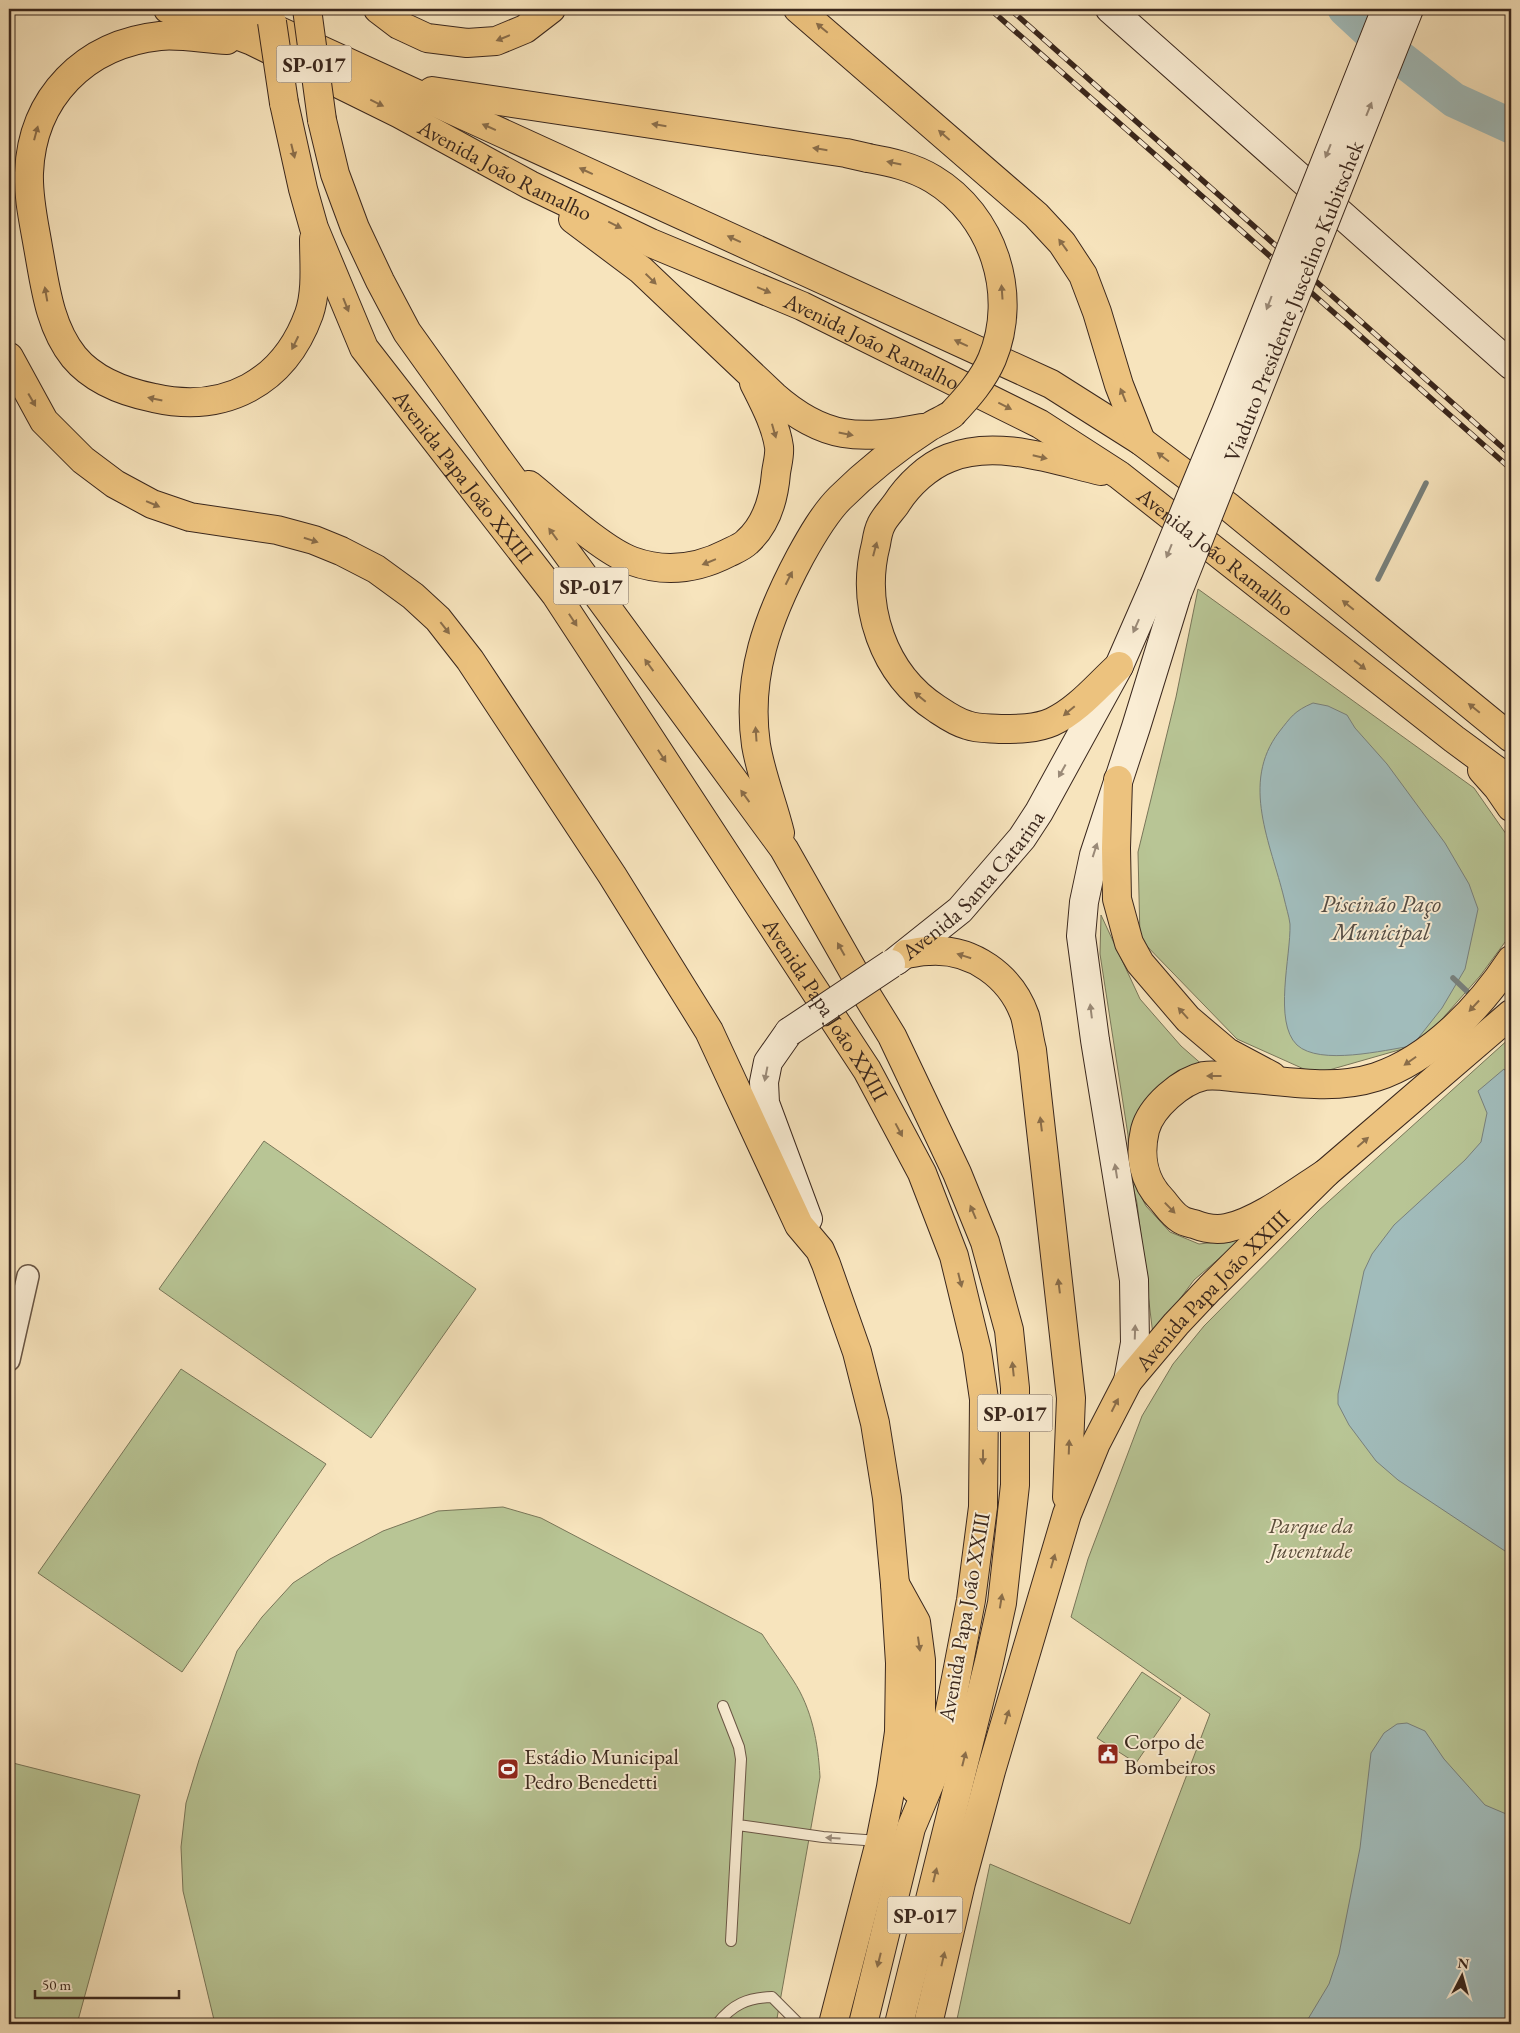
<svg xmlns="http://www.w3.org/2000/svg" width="1520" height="2033" viewBox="0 0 1520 2033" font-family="'EB Garamond',serif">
	<rect width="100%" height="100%" fill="#f7e4bd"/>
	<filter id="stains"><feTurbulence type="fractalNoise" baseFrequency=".004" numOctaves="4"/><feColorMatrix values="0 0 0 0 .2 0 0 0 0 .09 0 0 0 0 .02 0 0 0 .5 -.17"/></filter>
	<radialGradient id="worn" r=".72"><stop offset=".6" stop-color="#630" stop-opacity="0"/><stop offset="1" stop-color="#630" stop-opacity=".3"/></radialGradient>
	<path fill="#b8c595" stroke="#797659" d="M1198,589L1474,788L1511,841V934L1480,976L1420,1044L1315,1074L1237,1039L1140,939L1138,852L1176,697Z
		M1101,915L1140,999L1181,1046L1205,1067L1133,1150L1138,1190L1146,1206L1170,1232L1199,1244L1246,1239L1229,1250L1194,1280L1153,1335L1137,1203L1129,1170L1128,1135L1100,954Z
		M1511,1037V2024H956L990,1864L1130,1924L1210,1714L1071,1617L1088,1559L1142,1416L1173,1364L1204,1326L1318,1211Z
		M264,1141L476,1289L371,1438L159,1289Z
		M181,1369L326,1464L182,1672L38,1573Z
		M503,1507L541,1518L762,1634C772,1650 783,1664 793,1680C812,1709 818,1742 820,1777L776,2024H215L183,1891L181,1847L186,1803L199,1760L237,1651L262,1617L293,1583L330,1559L383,1531L438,1511Z
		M1142,1672L1181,1698L1136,1763L1097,1738Z
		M9,1762L140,1795L77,2024H9Z"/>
	<path fill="#a1bcbb" stroke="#78807c" d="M1313,703L1328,706L1347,715L1355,728L1387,764L1445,843L1469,884L1478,909L1465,969L1442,1008L1412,1046C1384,1050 1320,1066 1297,1045C1273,1022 1291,956 1290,924C1289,916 1286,907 1284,898C1271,844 1240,783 1279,732C1291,717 1294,711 1313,703Z
		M1504,1069L1511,1078V1555L1398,1480L1376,1461L1349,1425L1338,1404V1394L1364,1271L1372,1254L1394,1225L1465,1160L1481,1142L1487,1113L1478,1091Z
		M1407,1723L1425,1731L1444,1759L1485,1805L1511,1816V2015L1505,2024H1305L1329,1984L1339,1954L1360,1848L1371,1753L1384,1733L1397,1724Z"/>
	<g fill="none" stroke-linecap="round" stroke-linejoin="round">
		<path stroke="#78807c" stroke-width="5.5" d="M1378,579L1426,483
			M1453,978L1474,998"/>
		<path stroke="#a1bcbb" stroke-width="35" d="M1345,9L1386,47L1454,100L1511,126"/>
		<g stroke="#695645" stroke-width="12">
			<path id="service" d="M723,1706L739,1747L741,1759L731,1941
				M738,1825L823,1837L879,1841
				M717,2024C733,2004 747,1998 772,1997L799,2024"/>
		</g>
		<g stroke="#695645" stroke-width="24">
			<path id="minor" d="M9,1360L28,1276"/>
		</g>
		<g stroke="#3a271d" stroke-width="30">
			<g id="secondary">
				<path d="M1110,9L1511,365"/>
				<path id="s1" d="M896,961L960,910L1022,838L1039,812L1119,666L1154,586"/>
				<path d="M789,1032L768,1062L764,1082L765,1103L808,1219"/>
				<path d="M1128,1381L1135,1343L1134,1280L1095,1040L1081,936L1084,902L1094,855L1136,727L1177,594"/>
			</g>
		</g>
		<g stroke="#3a271d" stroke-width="30">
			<g id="primary">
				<path d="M9,357L44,421L83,460L115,484L152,504L190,517L277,530L314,540L341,551L376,569L413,596L438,619L470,660L612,875L709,1031L799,1225L820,1250L826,1264L857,1352L875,1423L887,1498L895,1584L900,1663L899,1732L891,1787L880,1842L833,2024"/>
				<path d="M906,954C914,953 921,951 929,951C972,948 1011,976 1025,1016C1028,1027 1029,1039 1032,1050L1071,1398L1067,1497"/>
				<path id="s2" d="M928,2024L961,1883L991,1771L1067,1514L1096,1443L1128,1381L1176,1324L1210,1288L1326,1173L1511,1014"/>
			</g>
		</g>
		<g stroke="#3a271d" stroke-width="30">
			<g id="trunk">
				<path id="s3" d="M168,9L252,41L400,114L530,185L651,243L802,306L1040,424L1119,475L1454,739L1511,781"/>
				<path d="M231,9L1051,384L1141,441L1230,508L1511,738"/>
				<path d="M378,9L399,25L427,38L467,43L496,41L525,29L551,9"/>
				<path d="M798,9L1036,215L1062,243L1083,275L1097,312L1119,385L1141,441"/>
				<path d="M227,40C205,39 181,34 160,36C85,44 32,97 29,173C28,198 34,223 38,247C45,285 49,326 74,357C94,381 124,392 154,398C225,414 284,383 309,314C317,291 314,263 314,239"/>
				<path d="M432,91L846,153L868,158"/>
				<path id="s4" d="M284,103L303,189L314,228L364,348L556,595L821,1000L867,1070L922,1173L954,1256L977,1351L984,1399L983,1507L971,1600L948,1720L932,1778L911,1828L863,2024"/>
				<path d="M322,120L335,174L355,228L380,281L407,332L500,462L784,849L868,997L892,1036L957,1173L985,1242L1009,1330L1015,1388V1485L1002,1603L989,1662L899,2024"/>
				<path d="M573,219L641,270L774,396C824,440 859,440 922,428"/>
				<path d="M1101,471C1054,460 996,439 949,458C928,466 908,485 896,504C891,511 884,518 881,525C878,531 877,538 876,544C860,606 883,674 937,709C946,715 956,722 967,725C978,729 989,728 1000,729C1017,729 1036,729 1052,722C1078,710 1098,685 1119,666"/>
				<path d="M529,485C555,506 602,550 632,561C665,573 697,569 728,553C734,550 742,547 747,542C767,524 774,498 776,473C777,465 780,455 779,447C776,425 764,403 754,383"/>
				<path d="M1482,770L1498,788L1511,807"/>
				<path d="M1118,780L1116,848L1117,899L1129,943L1140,963L1188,1019L1227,1052L1272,1076"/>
				<path d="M780,833C773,804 761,775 756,745C746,676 768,617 800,557C811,537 824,514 840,498C867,471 898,447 929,427C937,422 945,419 952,414"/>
				<path d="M1326,1173C1298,1191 1259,1221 1227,1228C1217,1230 1204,1228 1194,1224C1190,1223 1184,1222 1180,1219C1173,1215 1167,1206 1162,1200C1143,1181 1139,1155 1145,1130C1151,1107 1181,1081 1204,1076C1216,1074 1229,1077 1242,1078C1287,1081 1332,1091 1376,1077C1431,1059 1480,1007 1511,960"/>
				<path d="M895,1584L916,1622L921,1660V1732L915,1789"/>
			</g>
		</g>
		<use href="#service" stroke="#faedd4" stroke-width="10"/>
		<use href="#minor" stroke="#faedd4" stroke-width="21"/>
		<use href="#secondary" stroke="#faedd4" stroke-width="28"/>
		<use href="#primary" stroke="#ecc27e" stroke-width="28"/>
		<use href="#trunk" stroke="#ecc27e" stroke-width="28"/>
		<g stroke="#3a271d" stroke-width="5.5">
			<path id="rail" d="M990,9L1511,469
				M1010,9L1511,455"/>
		</g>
		<use href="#rail" stroke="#faedd4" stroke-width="4" stroke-dasharray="11" stroke-linecap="butt"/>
		<g stroke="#3a271d" stroke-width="30" stroke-linecap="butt">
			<g id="secondary-bridge">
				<path d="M1154,586L1226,412L1386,9"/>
				<path id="s5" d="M1177,594L1409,9"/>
				<path d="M789,1032L891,964"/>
			</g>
		</g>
		<g stroke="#3a271d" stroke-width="30" stroke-linecap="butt">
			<path id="trunk-bridge" d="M307,9L322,120
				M272,22L284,103
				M868,158C891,162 913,167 933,179C993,215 1019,294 992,359C983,380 968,397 952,414"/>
		</g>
		<use href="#secondary-bridge" stroke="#faedd4" stroke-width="28"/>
		<use href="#trunk-bridge" stroke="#ecc27e" stroke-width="28"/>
	</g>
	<defs><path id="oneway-solid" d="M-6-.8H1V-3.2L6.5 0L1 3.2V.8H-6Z" transform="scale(1.25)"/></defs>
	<g fill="#8a6d49">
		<use href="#oneway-solid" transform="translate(822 28) rotate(-140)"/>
		<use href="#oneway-solid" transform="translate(503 38) rotate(158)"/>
		<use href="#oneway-solid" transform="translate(377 103) rotate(26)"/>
		<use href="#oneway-solid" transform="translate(659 125) rotate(-171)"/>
		<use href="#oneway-solid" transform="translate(489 127) rotate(-156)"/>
		<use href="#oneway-solid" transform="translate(36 133) rotate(-75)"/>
		<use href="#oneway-solid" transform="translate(944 135) rotate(-139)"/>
		<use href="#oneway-solid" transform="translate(820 149) rotate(-171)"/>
		<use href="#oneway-solid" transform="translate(293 151) rotate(76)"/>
		<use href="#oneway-solid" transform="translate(894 163) rotate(-168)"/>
		<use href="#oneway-solid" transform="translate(586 171) rotate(-155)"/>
		<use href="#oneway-solid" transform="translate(615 225) rotate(26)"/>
		<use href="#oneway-solid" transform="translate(734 239) rotate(-155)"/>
		<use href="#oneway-solid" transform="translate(1063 245) rotate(-126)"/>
		<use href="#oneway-solid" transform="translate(651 279) rotate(44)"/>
		<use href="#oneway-solid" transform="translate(764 290) rotate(23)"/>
		<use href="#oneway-solid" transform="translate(1002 292) rotate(-94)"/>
		<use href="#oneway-solid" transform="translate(46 294) rotate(-100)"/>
		<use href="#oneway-solid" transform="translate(346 305) rotate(68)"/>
		<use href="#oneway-solid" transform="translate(295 343) rotate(116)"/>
		<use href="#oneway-solid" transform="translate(961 343) rotate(-155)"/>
		<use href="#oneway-solid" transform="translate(1123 395) rotate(-112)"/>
		<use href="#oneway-solid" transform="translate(155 399) rotate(-168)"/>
		<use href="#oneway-solid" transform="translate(32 400) rotate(60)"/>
		<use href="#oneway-solid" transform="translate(1005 406) rotate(27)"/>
		<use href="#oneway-solid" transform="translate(774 431) rotate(74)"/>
		<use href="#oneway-solid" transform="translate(846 434) rotate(11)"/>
		<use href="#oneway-solid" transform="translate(1040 457) rotate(13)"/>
		<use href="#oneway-solid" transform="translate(1163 457) rotate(-143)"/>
		<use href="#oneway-solid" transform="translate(153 504) rotate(23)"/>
		<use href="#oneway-solid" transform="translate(553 534) rotate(-126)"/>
		<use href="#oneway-solid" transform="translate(311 540) rotate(17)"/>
		<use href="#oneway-solid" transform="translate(875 549) rotate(-75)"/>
		<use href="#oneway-solid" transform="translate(709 562) rotate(158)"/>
		<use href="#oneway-solid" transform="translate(789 578) rotate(-63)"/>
		<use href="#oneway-solid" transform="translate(1348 605) rotate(-141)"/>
		<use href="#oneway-solid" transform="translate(573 620) rotate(57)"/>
		<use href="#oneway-solid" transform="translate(445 628) rotate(52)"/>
		<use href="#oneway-solid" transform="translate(649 665) rotate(-126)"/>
		<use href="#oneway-solid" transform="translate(1360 665) rotate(38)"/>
		<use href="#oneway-solid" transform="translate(920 697) rotate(-140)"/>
		<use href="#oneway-solid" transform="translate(1474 708) rotate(-141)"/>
		<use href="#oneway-solid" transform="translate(1069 711) rotate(140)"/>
		<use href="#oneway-solid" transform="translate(756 734) rotate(-94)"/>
		<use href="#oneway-solid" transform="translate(662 756) rotate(57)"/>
		<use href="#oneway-solid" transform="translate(745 796) rotate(-126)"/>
		<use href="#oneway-solid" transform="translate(841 949) rotate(-119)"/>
		<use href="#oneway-solid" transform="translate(964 956) rotate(-163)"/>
		<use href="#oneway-solid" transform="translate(1474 1006) rotate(133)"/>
		<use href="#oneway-solid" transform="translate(1183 1013) rotate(-132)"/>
		<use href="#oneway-solid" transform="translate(1410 1061) rotate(145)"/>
		<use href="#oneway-solid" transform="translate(1214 1076) rotate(180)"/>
		<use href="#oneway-solid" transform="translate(1041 1124) rotate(-97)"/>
		<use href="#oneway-solid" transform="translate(899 1130) rotate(62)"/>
		<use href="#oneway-solid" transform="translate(1363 1142) rotate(-41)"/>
		<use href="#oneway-solid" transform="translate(1170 1208) rotate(46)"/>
		<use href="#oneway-solid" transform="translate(973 1212) rotate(-113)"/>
		<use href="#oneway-solid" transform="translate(960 1280) rotate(76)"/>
		<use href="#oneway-solid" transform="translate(1059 1286) rotate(-97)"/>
		<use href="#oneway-solid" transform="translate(1013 1369) rotate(-96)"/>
		<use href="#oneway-solid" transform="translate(1115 1405) rotate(-63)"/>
		<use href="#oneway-solid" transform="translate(1069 1447) rotate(-88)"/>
		<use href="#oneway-solid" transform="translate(983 1457) rotate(90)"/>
		<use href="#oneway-solid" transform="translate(1053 1561) rotate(-74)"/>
		<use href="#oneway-solid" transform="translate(1001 1601) rotate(-81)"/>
		<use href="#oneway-solid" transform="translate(919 1644) rotate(82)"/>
		<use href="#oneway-solid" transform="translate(1007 1717) rotate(-74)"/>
		<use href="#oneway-solid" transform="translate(964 1759) rotate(-76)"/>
		<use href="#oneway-solid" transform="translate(935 1875) rotate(-76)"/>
		<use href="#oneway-solid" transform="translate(943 1959) rotate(-77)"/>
		<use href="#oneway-solid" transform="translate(879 1960) rotate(104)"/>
	</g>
	<g fill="#9a8a78">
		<use href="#oneway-solid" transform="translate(1369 109) rotate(-68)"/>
		<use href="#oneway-solid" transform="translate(1328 151) rotate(112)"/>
		<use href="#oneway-solid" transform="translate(1269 303) rotate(111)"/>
		<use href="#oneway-solid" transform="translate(1169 551) rotate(112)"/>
		<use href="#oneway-solid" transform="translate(1136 626) rotate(114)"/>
		<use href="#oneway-solid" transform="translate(1062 771) rotate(119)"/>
		<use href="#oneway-solid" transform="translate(1095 850) rotate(-72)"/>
		<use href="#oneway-solid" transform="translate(1091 1011) rotate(-97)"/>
		<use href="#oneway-solid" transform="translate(766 1074) rotate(101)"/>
		<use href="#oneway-solid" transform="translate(1116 1171) rotate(-99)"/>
		<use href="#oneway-solid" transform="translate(1135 1332) rotate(-88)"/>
		<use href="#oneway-solid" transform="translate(833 1838) rotate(-176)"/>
	</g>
	<defs>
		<g id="civic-square" transform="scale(1.125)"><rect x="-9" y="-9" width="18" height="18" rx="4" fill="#8f2418" stroke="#faedd4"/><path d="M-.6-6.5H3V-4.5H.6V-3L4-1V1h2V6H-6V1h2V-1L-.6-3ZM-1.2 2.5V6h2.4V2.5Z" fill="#fff"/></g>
		<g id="stadium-square" transform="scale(1.125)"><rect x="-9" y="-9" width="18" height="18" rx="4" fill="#8f2418" stroke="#faedd4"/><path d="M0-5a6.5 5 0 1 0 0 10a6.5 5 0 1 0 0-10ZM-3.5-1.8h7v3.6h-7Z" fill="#fff"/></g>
	</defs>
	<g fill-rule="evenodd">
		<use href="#civic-square" x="1108" y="1754"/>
		<use href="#stadium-square" x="508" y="1769"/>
	</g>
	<g text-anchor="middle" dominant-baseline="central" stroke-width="4" stroke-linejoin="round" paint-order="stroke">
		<g fill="#faedd4" stroke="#746254" stroke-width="1">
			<rect x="276.5" y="45.5" width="75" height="37" rx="4"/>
			<rect x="553.5" y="567.5" width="75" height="37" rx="4"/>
			<rect x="977.5" y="1394.5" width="75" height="37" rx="4"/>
			<rect x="887.5" y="1896.5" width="75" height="37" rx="4"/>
		</g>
		<g font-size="21" font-weight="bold" fill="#3a271d">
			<text x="314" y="64">SP-017</text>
			<text x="591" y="586">SP-017</text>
			<text x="1015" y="1413">SP-017</text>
			<text x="925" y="1915">SP-017</text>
		</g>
		<g font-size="22" fill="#3a271d" stroke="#faedd4">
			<text stroke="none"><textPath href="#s3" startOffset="374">Avenida João Ramalho</textPath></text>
			<text stroke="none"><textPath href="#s5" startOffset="315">Viaduto Presidente Juscelino Kubitschek</textPath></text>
			<text stroke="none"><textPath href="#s3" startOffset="779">Avenida João Ramalho</textPath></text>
			<text stroke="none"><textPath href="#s4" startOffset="421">Avenida Papa João XXIII</textPath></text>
			<text stroke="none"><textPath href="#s3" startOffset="1184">Avenida João Ramalho</textPath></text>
			<text stroke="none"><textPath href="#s1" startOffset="109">Avenida Santa Catarina</textPath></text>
			<text stroke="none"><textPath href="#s4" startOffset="1066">Avenida Papa João XXIII</textPath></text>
			<text stroke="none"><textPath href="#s2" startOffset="799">Avenida Papa João XXIII</textPath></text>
			<text transform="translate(964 1617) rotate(-80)">Avenida Papa João XXIII</text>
		</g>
		<g font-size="22" font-style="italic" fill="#5a4e3b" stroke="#faedd4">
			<text x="1311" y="1525">Parque da<tspan x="1311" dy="25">Juventude</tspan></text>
		</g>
		<g font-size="22" fill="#3a271d" stroke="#faedd4" text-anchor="start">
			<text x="1124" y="1741">Corpo de<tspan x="1124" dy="25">Bombeiros</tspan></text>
			<text x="524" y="1756">Estádio Municipal<tspan x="524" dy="25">Pedro Benedetti</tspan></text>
		</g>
		<g font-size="24" font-style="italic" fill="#544c44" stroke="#faedd4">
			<text x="1381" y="903">Piscinão Paço<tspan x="1381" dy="28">Municipal</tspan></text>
		</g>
	</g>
	<rect width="1520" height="2033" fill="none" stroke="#f7e4bd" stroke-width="30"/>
	<rect x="10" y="10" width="1500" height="2013" fill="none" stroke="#3a271d" stroke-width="2.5"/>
	<rect x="15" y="15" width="1490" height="2003" fill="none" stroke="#3a271d"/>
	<g transform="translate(1462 1976) rotate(6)" stroke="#faedd4" stroke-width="4" paint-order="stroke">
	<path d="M0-4L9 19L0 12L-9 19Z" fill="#3a271d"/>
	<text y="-8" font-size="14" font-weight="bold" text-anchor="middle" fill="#3a271d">N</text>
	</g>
	<path d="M35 1990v8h144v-8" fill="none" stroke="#3a271d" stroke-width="2.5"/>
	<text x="42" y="1990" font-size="15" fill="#3a271d" stroke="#faedd4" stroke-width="4" paint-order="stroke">50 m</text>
	<rect width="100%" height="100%" filter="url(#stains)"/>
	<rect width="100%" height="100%" fill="url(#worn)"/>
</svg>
